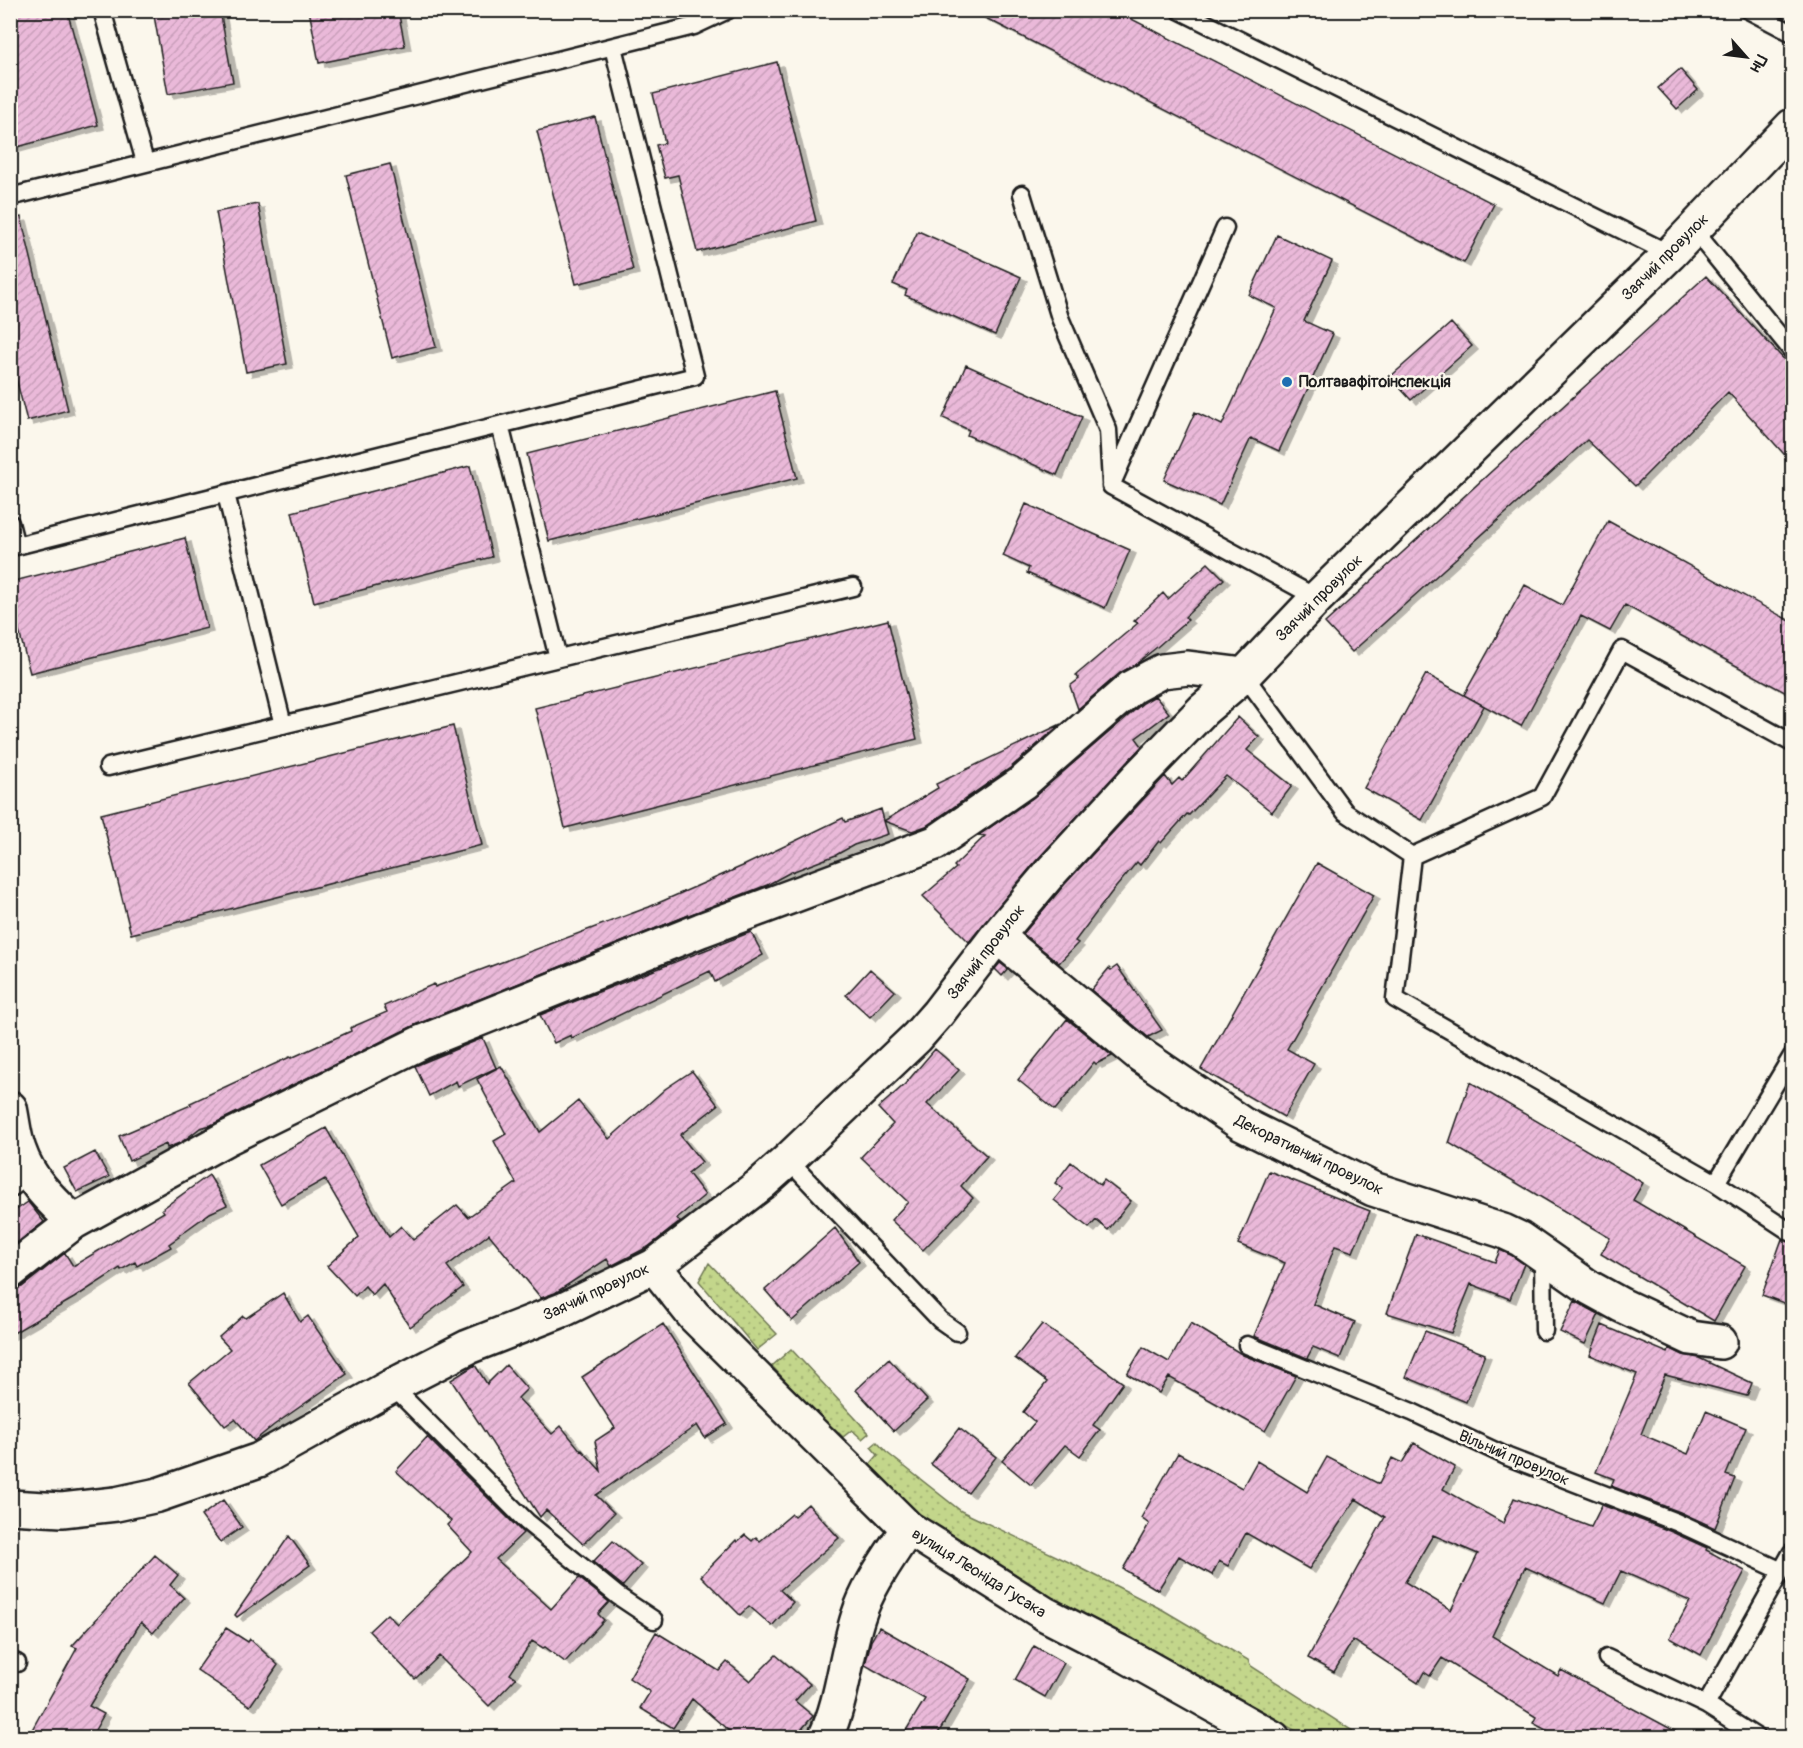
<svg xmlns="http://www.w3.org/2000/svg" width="1803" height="1748" viewBox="0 0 1803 1748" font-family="Pangolin,sans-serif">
	<defs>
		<pattern id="grass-dots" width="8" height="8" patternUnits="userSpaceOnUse" patternTransform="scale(1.5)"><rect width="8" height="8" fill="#c3d68b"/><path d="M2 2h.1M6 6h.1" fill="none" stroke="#a7b777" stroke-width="1.8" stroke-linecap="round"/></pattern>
		<pattern id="building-hatch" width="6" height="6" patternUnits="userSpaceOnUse" patternTransform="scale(1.5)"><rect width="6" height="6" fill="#eab9d9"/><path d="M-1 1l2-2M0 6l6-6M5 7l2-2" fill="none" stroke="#c89eba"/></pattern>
		<filter id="shadow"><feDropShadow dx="6" dy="4" stdDeviation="0" flood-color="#0004"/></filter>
	</defs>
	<rect width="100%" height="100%" fill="#fbf7ec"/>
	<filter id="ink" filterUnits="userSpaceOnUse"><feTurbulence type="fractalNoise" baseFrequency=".0167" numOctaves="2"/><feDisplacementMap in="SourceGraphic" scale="12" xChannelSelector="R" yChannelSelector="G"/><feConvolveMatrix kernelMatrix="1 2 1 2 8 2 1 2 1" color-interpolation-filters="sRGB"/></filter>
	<g filter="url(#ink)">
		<path fill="url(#grass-dots)" stroke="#707954" stroke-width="1.5" d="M709,1263L777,1334L757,1350L699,1281Z
			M791,1349L869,1433L862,1439L852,1430L843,1437L839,1433L836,1436L772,1366Z
			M877,1442L886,1452L961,1511L1073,1564L1163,1610L1248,1660L1251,1666L1359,1735L1358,1737H1307L1238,1699L1184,1674L1045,1600L924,1519L867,1468L878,1455L871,1447Z"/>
		<path fill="url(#building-hatch)" stroke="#1c1c1c" stroke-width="1.5" fill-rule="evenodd" filter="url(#shadow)" d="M10,10H67L98,125L10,149Z
			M153,10H220L233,82L168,94Z
			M309,10H398L405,46L319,63Z
			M970,10H1114L1494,204L1464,263Z
			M777,62L816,221L697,252L678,175L665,178L656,145L665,143L653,94Z
			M1680,69L1698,90L1677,109L1658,88Z
			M595,117L633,270L576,284L537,131Z
			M390,164L436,347L392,358L346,175Z
			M258,204L287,364L246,372L216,212Z
			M21,217L68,410L27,421L10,355V219Z
			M918,231L1021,277L995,335L905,295L907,290L893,284Z
			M1277,235L1332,261L1304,321L1333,334L1279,451L1251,438L1220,505L1164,480L1195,412L1222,425L1276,308L1249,295Z
			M1706,276L1792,368V463L1728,392L1635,486L1587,440L1352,652L1325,623Z
			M1451,323L1472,346L1411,400L1390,377Z
			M966,365L1082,417L1057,475L967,435L969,430L943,418Z
			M775,391L797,478L549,541L527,454Z
			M470,466L492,557L314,602L292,512Z
			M1026,504L1130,550L1105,608L1027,573L1029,568L1003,556Z
			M1608,521L1792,622V696L1625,605L1610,631L1581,616L1521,726L1464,695L1525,585L1562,605Z
			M185,538L207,628L30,673L10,597V582Z
			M1208,563L1224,579L1185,617L1188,620L1157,647L1136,664L1120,673L1078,709L1070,686L1079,679L1076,675L1138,623L1134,621L1163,593L1168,599Z
			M888,620L917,739L565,828L535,708Z
			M1426,674L1484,706L1422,820L1364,788Z
			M1155,696L1169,713L1136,738L1142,746L1036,861L969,942L923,896L956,868L954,866L985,836L979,835L1034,797L1143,703Z
			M1238,717L1259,737L1247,750L1292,786L1272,812L1226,776L1189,815L1187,814L1161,843L1159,841L1140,865L1137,862L1111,893L1075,941L1078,943L1059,963L1023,934L1064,885L1165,776L1172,785L1179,778L1182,781Z
			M1061,724L1010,768L926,826L912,831L884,821L888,834L854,845L836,855L789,873L767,885L694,913L415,1025L211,1125L200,1128L182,1142L167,1148L166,1144L129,1161L119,1136L191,1105L190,1103L290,1057L291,1058L351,1031L350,1028L387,1012L384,1006L434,984L435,987L649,907L745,865L843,818L845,822L881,809L884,821L938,788L936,784Z
			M453,726L482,845L131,934L101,814Z
			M1317,863L1374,895L1287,1049L1314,1064L1284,1117L1201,1069Z
			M751,932L763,955L715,982L710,971L572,1038L571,1035L554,1043L540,1015Z
			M1000,963L1008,969L1002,976L995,969Z
			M1117,966L1162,1030L1148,1037L1091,990L1109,968L1111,970Z
			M870,969L895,991L870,1017L846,995Z
			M1067,1019L1112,1056L1096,1064L1094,1062L1055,1110L1018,1080Z
			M483,1038L496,1068L458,1086L456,1081L429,1096L415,1066Z
			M935,1049L959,1070L927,1104L987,1156L961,1186L973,1198L923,1250L891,1220L908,1202L861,1157L893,1124L878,1108L905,1084Z
			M501,1066L540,1132L578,1101L609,1139L665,1089L692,1071L718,1105L680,1135L702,1162L688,1173L705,1195L677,1218L680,1222L648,1247L611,1266L607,1259L555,1293L541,1298L489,1234L447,1266L463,1287L410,1327L383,1284L372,1295L365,1286L355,1296L327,1266L359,1237L325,1179L281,1204L259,1165L326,1128L389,1237L401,1226L413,1240L457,1205L468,1217L516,1183L494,1141L506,1134L477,1079Z
			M1470,1082L1643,1183L1633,1200L1745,1266L1714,1321L1601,1254L1610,1238L1449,1143Z
			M95,1152L109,1177L77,1192L64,1168Z
			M1071,1162L1100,1185L1104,1180L1131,1201L1108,1230L1096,1220L1089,1228L1054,1200L1063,1189L1055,1183Z
			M1269,1171L1370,1211L1353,1252L1335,1246L1313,1304L1355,1322L1340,1358L1313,1347L1307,1358L1254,1336L1285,1263L1238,1244Z
			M209,1175L227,1205L210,1213L178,1236L179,1237L169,1244L171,1247L137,1266L135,1262L121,1270L120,1268L74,1298L10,1335V1290L22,1287L65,1253L73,1266L164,1212L162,1209Z
			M28,1202L44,1222L10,1248V1214Z
			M835,1228L859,1262L792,1321L765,1290Z
			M1416,1234L1495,1262L1500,1250L1511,1255L1524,1264L1510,1299L1471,1284L1451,1333L1387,1313Z
			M1782,1239L1792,1243V1306L1762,1295Z
			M283,1293L300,1322L308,1316L347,1374L274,1425L254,1441L235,1419L225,1426L189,1383L230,1349L219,1337L243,1316L246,1318Z
			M1575,1301L1599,1314L1585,1344L1560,1332Z
			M1191,1323L1243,1355L1296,1376L1265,1431L1169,1377L1159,1393L1127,1374L1143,1347L1169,1362Z
			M663,1324L727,1424L705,1438L697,1425L596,1495L614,1513L583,1544L546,1510L540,1517L451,1380L475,1365L487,1384L506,1365L527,1389L518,1398L552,1434L561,1426L581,1451L582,1450L601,1471L595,1441L615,1428L582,1377Z
			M1042,1324L1123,1383L1093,1425L1100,1430L1080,1456L1065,1445L1031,1485L1002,1461L1035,1422L1023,1412L1047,1382L1015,1358Z
			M1602,1325L1668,1353L1669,1348L1683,1355L1699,1358L1752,1383L1747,1396L1665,1375L1641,1434L1688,1454L1706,1411L1746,1428L1726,1475L1735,1478L1715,1528L1680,1512L1611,1486L1614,1479L1596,1472L1637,1374L1590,1355Z
			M1425,1331L1485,1354L1466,1402L1406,1377Z
			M889,1359L927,1400L894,1431L856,1390Z
			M959,1428L996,1457L968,1493L931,1464Z
			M427,1437L523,1533L496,1559L551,1609L579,1578L609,1602L598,1614L604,1620L565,1662L545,1647L543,1648L532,1641L510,1674L516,1678L489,1706L439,1656L415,1679L369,1631L387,1614L397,1624L472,1552L447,1525L451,1521L396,1471Z
			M1414,1443L1455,1467L1443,1489L1503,1523L1514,1498L1591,1527L1602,1505L1672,1532L1707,1548L1706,1550L1745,1571L1701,1655L1670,1638L1690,1601L1621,1571L1605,1603L1525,1567L1492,1636L1558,1676L1561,1670L1686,1737H1559L1533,1723L1536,1717L1442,1658L1430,1676L1424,1672L1418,1683L1353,1640L1334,1672L1308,1658L1385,1517L1356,1499L1309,1569L1246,1533L1228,1566L1219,1561L1212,1575L1179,1556L1158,1590L1123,1569L1149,1524L1141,1518L1178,1453L1242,1488L1257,1461L1307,1492L1327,1457L1379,1484L1392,1458L1402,1463ZM1433,1535L1478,1554L1451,1610L1405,1582Z
			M223,1500L242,1527L220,1542L201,1516Z
			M808,1504L839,1538L780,1590L793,1602L772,1626L749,1606L740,1615L701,1576L736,1540L737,1542L745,1535L752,1541L756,1537L760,1541L792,1514L794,1516Z
			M289,1536L310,1565L237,1617L235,1615Z
			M613,1541L641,1565L623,1586L593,1562Z
			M155,1555L178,1575L170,1585L184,1598L153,1633L141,1622L89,1706L104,1714L91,1737H28L77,1648L72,1646Z
			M879,1627L970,1679L936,1737H902L925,1699L865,1665L871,1641Z
			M226,1628L248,1642L250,1639L278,1665L250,1706L197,1670Z
			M656,1632L719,1671L727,1662L750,1681L776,1655L810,1684L795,1701L813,1716L795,1737H736L692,1699L673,1728L640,1708L650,1692L629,1678Z
			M1034,1646L1064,1663L1045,1697L1015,1680Z"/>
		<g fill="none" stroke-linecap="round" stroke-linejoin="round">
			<g stroke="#1c1c1c" stroke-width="21">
				<path id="lane" d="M102,10L145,162
					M1179,10L1670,254
					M1748,10L1792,33
					M1022,194L1060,318L1108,430L1111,483
					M10,197L694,26L728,10
					M1225,228L1111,486L1317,598
					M1693,229L1792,351
					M500,425L558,658
					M226,494L283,725
					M10,523L16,546L695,376L613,47
					M1244,675L1345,812L1412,856L1542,797L1622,650L1792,743
					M108,767L853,587
					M1412,856L1395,999L1716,1183L1792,1233
					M788,1160L940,1320L957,1332
					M1716,1183L1792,1056
					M10,1189L30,1175
					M1543,1255L1544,1331
					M1247,1345L1412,1412L1508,1457L1676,1522L1782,1571
					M392,1386L527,1522L618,1596L654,1620
					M1607,1658L1706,1705
					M10,1660L17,1663
					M1758,1738L1706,1705L1792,1552"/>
			</g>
			<g stroke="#1c1c1c" stroke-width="38">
				<path id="street" d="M997,936L1139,1054L1242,1124L1373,1189L1503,1231L1520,1239L1590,1288L1621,1305L1691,1338L1720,1342
					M10,1108C13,1122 14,1137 19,1150C29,1180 52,1201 74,1222
					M654,1266L694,1316L908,1528L1045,1614L1125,1655L1273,1738
					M10,1272L74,1222L225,1139L422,1042L701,930L935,843L1022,783L1132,687L1162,671L1188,668L1244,675
					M10,1507L62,1510L116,1504L158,1495L259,1460L392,1386L468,1347L565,1309L654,1266L761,1184L788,1160L917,1037L938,1013L997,936L1050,873L1139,776L1203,710L1244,675L1317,598L1670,254L1792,126
					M825,1738C843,1700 845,1657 858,1617C868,1585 890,1556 908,1528"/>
			</g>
			<use href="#lane" stroke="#fbf7ec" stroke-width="16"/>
			<use href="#street" stroke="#fbf7ec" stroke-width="33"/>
		</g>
	</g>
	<circle fill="#1f6fb2" stroke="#fbf7ec" stroke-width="2" cx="1287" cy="382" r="6"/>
	<g text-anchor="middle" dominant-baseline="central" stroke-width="5" stroke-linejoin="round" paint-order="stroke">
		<g font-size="16" fill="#1c1c1c" stroke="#fbf7ec">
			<text transform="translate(1665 257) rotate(-45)">Заячий провулок</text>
			<text transform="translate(1319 598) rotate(-45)">Заячий провулок</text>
			<text transform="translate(986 952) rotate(-52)">Заячий провулок</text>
			<text transform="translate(1309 1155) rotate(26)">Декоративний провулок</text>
			<text transform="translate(596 1292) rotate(-25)">Заячий провулок</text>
			<text transform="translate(1514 1458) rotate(23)">Вільний провулок</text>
			<text transform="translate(979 1573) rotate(32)">вулиця Леоніда Гусака</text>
		</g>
		<g font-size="16" font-weight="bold" fill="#1c1c1c" stroke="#fbf7ec" text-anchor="start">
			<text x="1299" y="382">Полтавафітоінспекція</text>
		</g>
	</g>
	<rect width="1803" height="1748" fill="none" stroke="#fbf7ec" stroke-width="36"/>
	<rect x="18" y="18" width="1767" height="1712" fill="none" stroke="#1c1c1c" stroke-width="2" filter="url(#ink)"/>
	<g transform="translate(1746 57) rotate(118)" stroke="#fbf7ec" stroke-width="4.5" paint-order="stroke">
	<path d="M0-4.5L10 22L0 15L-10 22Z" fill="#1c1c1c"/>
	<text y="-9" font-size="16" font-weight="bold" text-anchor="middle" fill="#1c1c1c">Пн</text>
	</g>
</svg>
